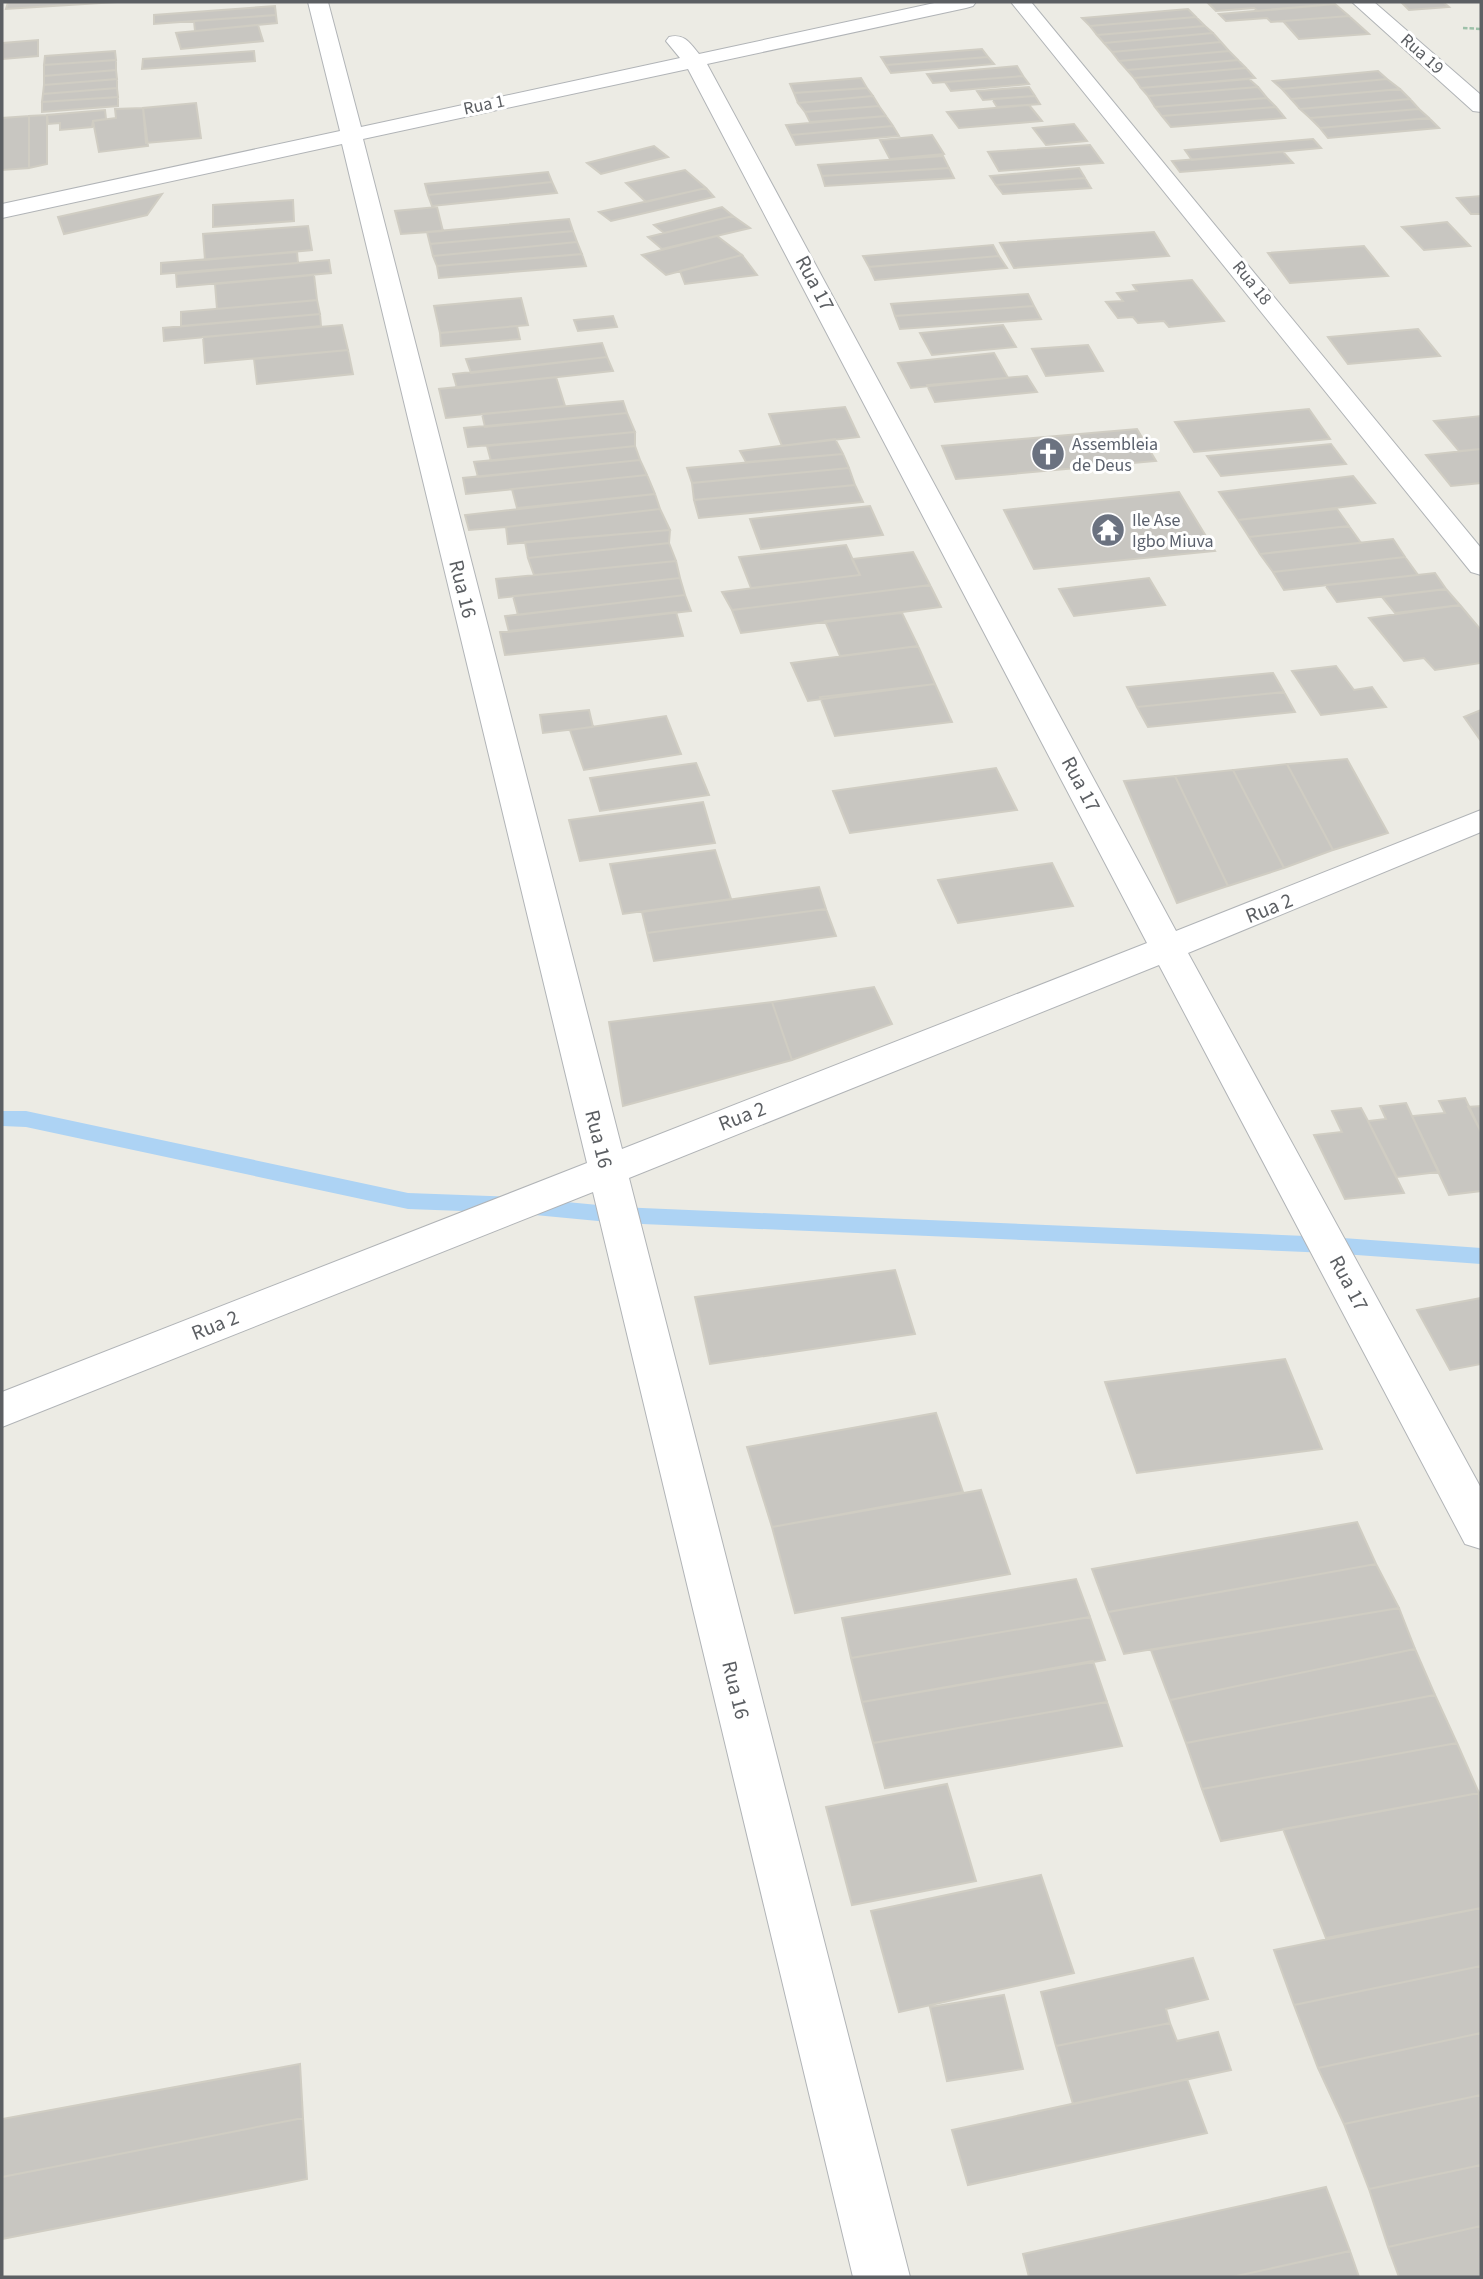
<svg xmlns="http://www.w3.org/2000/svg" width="1483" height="2279" viewBox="0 0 1483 2279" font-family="'Source Sans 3',sans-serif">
	<rect width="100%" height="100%" fill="#ecebe4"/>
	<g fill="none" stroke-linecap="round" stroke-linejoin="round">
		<path fill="#add3f4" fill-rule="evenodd" d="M2,1111H26L408,1193L514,1197L619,1207L1329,1237L1481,1248V1264L1329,1253L619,1223L514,1213L408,1209L26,1127L2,1126Z"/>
	</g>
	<path fill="#c8c6c1" stroke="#d0cdc3" stroke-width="2" d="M8,2H117L6,9Z
		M1223,2H1333L1335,4L1258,11L1254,8L1216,11L1208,3Z
		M1401,2H1443L1449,7L1409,10Z
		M1335,4L1349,16L1271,22L1267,18L1226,21L1219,14Z
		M275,6L276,15L154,24V15Z
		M1188,9L1196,17L1090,26L1082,18Z
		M276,15L277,23L195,31L194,21Z
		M1349,16L1369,34L1299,39L1283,21Z
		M1196,17L1205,26L1097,35L1090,26Z
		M258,25L263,41L181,49L176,33Z
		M1205,26L1213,33L1104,43L1097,35Z
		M1213,33L1221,42L1112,52L1104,43Z
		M38,40V56L3,59V43Z
		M1221,42L1229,51L1119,61L1112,52Z
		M982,49L988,57L886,65L881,57Z
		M115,51L116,60L44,65L45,56Z
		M254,51L255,61L142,69L143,59Z
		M1229,51L1238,60L1127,70L1119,61Z
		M988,57L994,64L891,73L886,65Z
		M116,60V70L44,76V65Z
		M1238,60L1246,68L1134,78L1127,70Z
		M1017,66L1023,76L933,83L927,74Z
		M1246,68L1255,78L1141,88L1134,78Z
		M116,70L117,79L44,85V76Z
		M1378,71L1387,79L1282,89L1273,81Z
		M1023,76L1029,84L951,91L945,82Z
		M861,78L867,88L794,93L790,84Z
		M117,79V88L43,94L44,85Z
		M1249,79L1258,87L1148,96L1141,88Z
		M1387,79L1400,89L1291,99L1282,89Z
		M1029,87L1035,96L983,100L977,91Z
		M1258,87L1267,98L1155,107L1148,96Z
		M117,88L118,97L42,102L43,94Z
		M867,88L873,96L798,103L794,93Z
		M1400,89L1410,99L1300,109L1291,99Z
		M873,96L879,106L805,112L798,103Z
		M1035,96L1040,104L997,107L992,99Z
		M118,97V106L42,112V102Z
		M1267,98L1276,107L1162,116L1155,107Z
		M1410,99L1419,109L1310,118L1300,109Z
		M196,103L201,138L146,143L143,108Z
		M1029,105L1042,121L959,128L947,112Z
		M879,106L886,116L810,122L805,112Z
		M1276,107L1285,118L1171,127L1162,116Z
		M143,108L148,146L99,152L93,121L116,118L115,109Z
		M1419,109L1429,118L1320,128L1310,118Z
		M105,110L106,119L93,121L92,127L60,130V123L48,124L47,115Z
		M47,115V164L29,168V116Z
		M29,116V168L2,170V118Z
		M886,116L893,126L791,135L786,125Z
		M1429,118L1439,128L1328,138L1320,128Z
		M1074,124L1087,141L1046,145L1033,128Z
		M893,126L899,136L796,145L791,135Z
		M932,135L944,154L890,159L880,140Z
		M1313,139L1321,148L1192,160L1185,150Z
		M1090,145L1103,163L999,171L988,152Z
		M654,146L668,157L601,174L587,163Z
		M1283,152L1293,163L1180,172L1172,161Z
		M943,156L949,168L822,176L818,165Z
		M949,168L954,178L825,186L822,176Z
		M1079,168L1085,178L996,185L990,176Z
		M685,170L706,188L646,202L626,183Z
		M548,172L552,182L428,195L425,184Z
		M1085,178L1091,188L1003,194L996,185Z
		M552,182L557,193L432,206L428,195Z
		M706,188L714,197L611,221L599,212Z
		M162,194L147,215L64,234L58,217Z
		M1481,196V214H1471L1457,198Z
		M293,200L294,221L213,227V205Z
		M437,207L443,231L401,234L395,211Z
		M722,207L733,216L664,233L654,225Z
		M733,216L750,228L662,249L648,237Z
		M569,219L573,231L430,244L427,232Z
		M1447,222L1470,246L1424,250L1402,227Z
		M308,226L312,250L205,260L203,234Z
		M573,231L577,242L433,256L430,244Z
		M1154,232L1169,256L1014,268L1000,243Z
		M717,236L742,255L666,275L642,255Z
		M577,242L582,254L437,266L433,256Z
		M993,245L999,256L869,267L863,256Z
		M1364,246L1388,276L1290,283L1268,253Z
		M297,252L298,263L161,274V263Z
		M582,254L586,266L439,278L437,266Z
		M742,255L757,275L685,284L680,271Z
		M999,256L1007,268L875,280L869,267Z
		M329,260L331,273L177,287L176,274Z
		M314,275L317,300L217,309L215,284Z
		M1192,280L1224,321L1169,327L1164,321L1138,323L1133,317L1118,318L1106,302L1123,301L1117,293L1137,291L1133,285Z
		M1028,294L1034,306L895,316L891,304Z
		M521,298L528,325L440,333L434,306Z
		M317,300L320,314L181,326V312Z
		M1034,306L1041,319L900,329L895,316Z
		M320,314L321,326L164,341L163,328Z
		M613,316L617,327L578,331L574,320Z
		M342,325L348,350L205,363L203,337Z
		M1003,325L1016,347L932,355L920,333Z
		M517,326L520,339L441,346L440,333Z
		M1418,329L1440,356L1348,364L1328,337Z
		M602,343L607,357L471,373L466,359Z
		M1088,345L1103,371L1046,376L1032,349Z
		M348,350L353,374L257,384L254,359Z
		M994,353L1008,378L911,388L898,363Z
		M607,357L613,371L457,388L453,374Z
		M1027,376L1037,392L935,402L927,385Z
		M556,377L565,406L446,418L439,389Z
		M623,401L627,413L485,427L482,414Z
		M845,407L859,437L782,446L769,414Z
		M1309,409L1330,439L1194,452L1175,422Z
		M627,413L635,432L468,447L464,428Z
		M1481,416V449L1459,451L1434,421Z
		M1137,429L1156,461L956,479L942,446Z
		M635,432V446L491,461L487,446Z
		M835,439L843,454L746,462L740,451Z
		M1331,444L1346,464L1221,476L1207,456Z
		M635,446L640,460L478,477L474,462Z
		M1481,449V483L1451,486L1426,455Z
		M843,454L849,468L692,483L687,468Z
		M640,460L647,475L466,494L463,478Z
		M849,468L855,485L694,500L692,483Z
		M647,475L655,494L517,508L512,489Z
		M1353,476L1375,503L1238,520L1219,492Z
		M855,485L863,502L699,518L694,500Z
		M1179,492L1215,551L1034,569L1004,510Z
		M655,494L660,509L506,527L469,530L465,515Z
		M870,506L883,535L761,549L750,519Z
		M660,509L670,530L508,544L506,527Z
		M1337,509L1349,526L1249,537L1238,520Z
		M1349,526L1361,543L1260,554L1249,537Z
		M670,530L669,543L528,558L525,542Z
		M1393,539L1405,557L1273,572L1260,554Z
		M669,543L676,561L534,575L528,558Z
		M846,545L860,575L751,588L739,557Z
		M913,552L930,585L732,610L722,592L860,575L852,559Z
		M1405,557L1418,575L1284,590L1273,572Z
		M676,561L680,578L499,598L496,579Z
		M1435,573L1446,589L1337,602L1325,585Z
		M680,578L685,595L518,615L513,596Z
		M1149,578L1165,605L1074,616L1059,589Z
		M930,585L941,607L741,633L732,610Z
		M1446,589L1460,605L1395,613L1382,597Z
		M685,595L691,611L509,632L505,616Z
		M1460,605L1481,630V663L1435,670L1424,658L1404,661L1369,618Z
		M676,612L683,636L505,655L500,632Z
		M902,613L918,646L840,656L825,621Z
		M918,646L935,684L808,701L791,663Z
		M1336,666L1354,690L1372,687L1386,707L1321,715L1292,671Z
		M1273,673L1284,692L1137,707L1127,687Z
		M935,684L952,722L835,736L820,697Z
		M1284,692L1295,712L1148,727L1137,707Z
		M589,710L593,727L543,733L540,715Z
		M1481,710V741L1464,717Z
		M666,716L681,754L584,770L570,730Z
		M1347,759L1388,833L1333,850L1287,764Z
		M696,763L709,795L600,811L590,778Z
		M1287,764L1333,850L1284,868L1233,770Z
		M996,768L1017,810L850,833L833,791Z
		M1233,770L1284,868L1228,886L1175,776Z
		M1175,776L1228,886L1177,903L1124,781Z
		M703,802L715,843L580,861L569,820Z
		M715,850L731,899L623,914L610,864Z
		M1052,863L1073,906L958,923L938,880Z
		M819,887L826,909L647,933L642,912Z
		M826,909L836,936L654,961L647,933Z
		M874,987L892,1024L792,1060L772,1002Z
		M772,1002L792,1060L623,1106L609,1022Z
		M1465,1098L1481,1132V1191L1449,1195L1412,1116L1445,1113L1439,1101Z
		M1406,1103L1412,1116L1439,1172L1397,1177L1368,1121L1386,1119L1380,1106Z
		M1481,1106V1132L1468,1107Z
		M1361,1108L1368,1121L1404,1193L1345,1199L1314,1135L1342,1132L1332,1111Z
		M895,1270L915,1334L710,1364L695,1297Z
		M1481,1298V1364L1450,1370L1417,1310Z
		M1285,1359L1322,1449L1137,1473L1105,1382Z
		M936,1413L963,1492L772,1527L747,1447Z
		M981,1490L1010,1574L795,1613L772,1527Z
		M1357,1522L1376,1564L1108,1612L1092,1569Z
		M1376,1564L1399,1608L1124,1654L1108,1612Z
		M1076,1579L1090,1617L851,1658L842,1618Z
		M1399,1608L1415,1649L1170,1700L1151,1650Z
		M1090,1617L1105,1660L862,1702L851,1658Z
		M1415,1649L1435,1695L1186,1743L1170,1700Z
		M1093,1661L1107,1702L873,1743L862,1702Z
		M1435,1695L1457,1743L1202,1789L1186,1743Z
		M1107,1702L1122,1746L885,1788L873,1743Z
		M1457,1743L1479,1793L1221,1841L1202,1789Z
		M947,1784L976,1881L852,1905L826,1807Z
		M1479,1793L1481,1908L1326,1938L1283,1829Z
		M1041,1875L1074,1973L899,2012L871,1911Z
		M1481,1908V1966L1294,2005L1274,1950Z
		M1193,1958L1208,1999L1166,2009L1170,2023L1056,2046L1041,1992Z
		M1481,1966V2033L1318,2068L1294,2005Z
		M1004,1995L1023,2069L947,2081L930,2007Z
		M1170,2023L1177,2041L1218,2032L1231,2070L1073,2104L1056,2046Z
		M1481,2033V2095L1344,2124L1318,2068Z
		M300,2064L303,2118L2,2177V2119Z
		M1187,2079L1207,2133L968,2185L952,2130Z
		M1481,2095V2165L1369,2189L1344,2124Z
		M303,2118L307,2179L2,2239V2177Z
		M1481,2165V2226L1388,2247L1369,2189Z
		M1326,2187L1350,2251L1232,2277H1029L1023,2254Z
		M1481,2226V2277H1399L1388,2247Z
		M1350,2251L1359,2277H1232Z"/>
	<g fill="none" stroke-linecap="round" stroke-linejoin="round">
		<g stroke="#b1b4b7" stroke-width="2">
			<path id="minor" d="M308,2H328L361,127L680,58L666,41L669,37C684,33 690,43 699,54L939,2H976L973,6L966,8L707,64L1176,931L1481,810V832L1188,953L1481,1488V1549L1465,1544L1159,965L629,1178L910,2277H853L593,1192L2,1427V1392L587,1163L342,144L2,218V204L340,131ZM688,69L1147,943L622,1149L363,139Z
				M1011,2H1031L1481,548V575L1471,572Z
				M1352,2H1374L1481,95V112L1473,111Z"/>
		</g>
		<path stroke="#9dc1a9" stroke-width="2.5" stroke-dasharray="4.5 2" stroke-linecap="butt" d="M1463,28L1481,29"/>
		<use href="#minor" fill="#fff" fill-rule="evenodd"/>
	</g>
	<defs>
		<g id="church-disc" transform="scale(1.75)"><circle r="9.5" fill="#6b7280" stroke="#fff"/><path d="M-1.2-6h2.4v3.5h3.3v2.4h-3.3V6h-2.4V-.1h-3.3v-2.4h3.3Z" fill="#fff"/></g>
		<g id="temple-disc" transform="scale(1.75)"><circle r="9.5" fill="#6b7280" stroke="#fff"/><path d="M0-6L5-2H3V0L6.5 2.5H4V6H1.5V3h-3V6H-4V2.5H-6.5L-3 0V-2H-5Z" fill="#fff"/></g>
	</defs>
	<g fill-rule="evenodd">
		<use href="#church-disc" x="1048" y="454"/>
		<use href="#temple-disc" x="1108" y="530"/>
	</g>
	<g text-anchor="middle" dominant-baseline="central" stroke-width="6" stroke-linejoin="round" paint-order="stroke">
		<g font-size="18" fill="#5c5f63" stroke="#fff">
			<text transform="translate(1422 54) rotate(42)">Rua 19</text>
			<text transform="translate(484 105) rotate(-12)">Rua 1</text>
			<text transform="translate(1252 283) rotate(51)">Rua 18</text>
		</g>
		<g font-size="18" fill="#5b616d" stroke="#fff" text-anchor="start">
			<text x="1072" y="444">Assembleia<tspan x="1072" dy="21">de Deus</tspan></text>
			<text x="1132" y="520">Ile Ase<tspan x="1132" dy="21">Igbo Miuva</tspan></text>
		</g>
		<g font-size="21" fill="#5c5f63" stroke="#fff">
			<text transform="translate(815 283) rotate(62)">Rua 17</text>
			<text transform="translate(463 589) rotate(76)">Rua 16</text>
			<text transform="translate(1081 784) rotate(62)">Rua 17</text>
			<text transform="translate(1269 908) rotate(-22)">Rua 2</text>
			<text transform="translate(742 1116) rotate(-21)">Rua 2</text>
			<text transform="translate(599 1139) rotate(76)">Rua 16</text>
			<text transform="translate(1349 1283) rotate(62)">Rua 17</text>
			<text transform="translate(215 1325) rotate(-22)">Rua 2</text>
			<text transform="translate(736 1690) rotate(76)">Rua 16</text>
		</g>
	</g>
	<rect width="1483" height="2279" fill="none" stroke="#5c5f63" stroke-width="7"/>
</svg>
